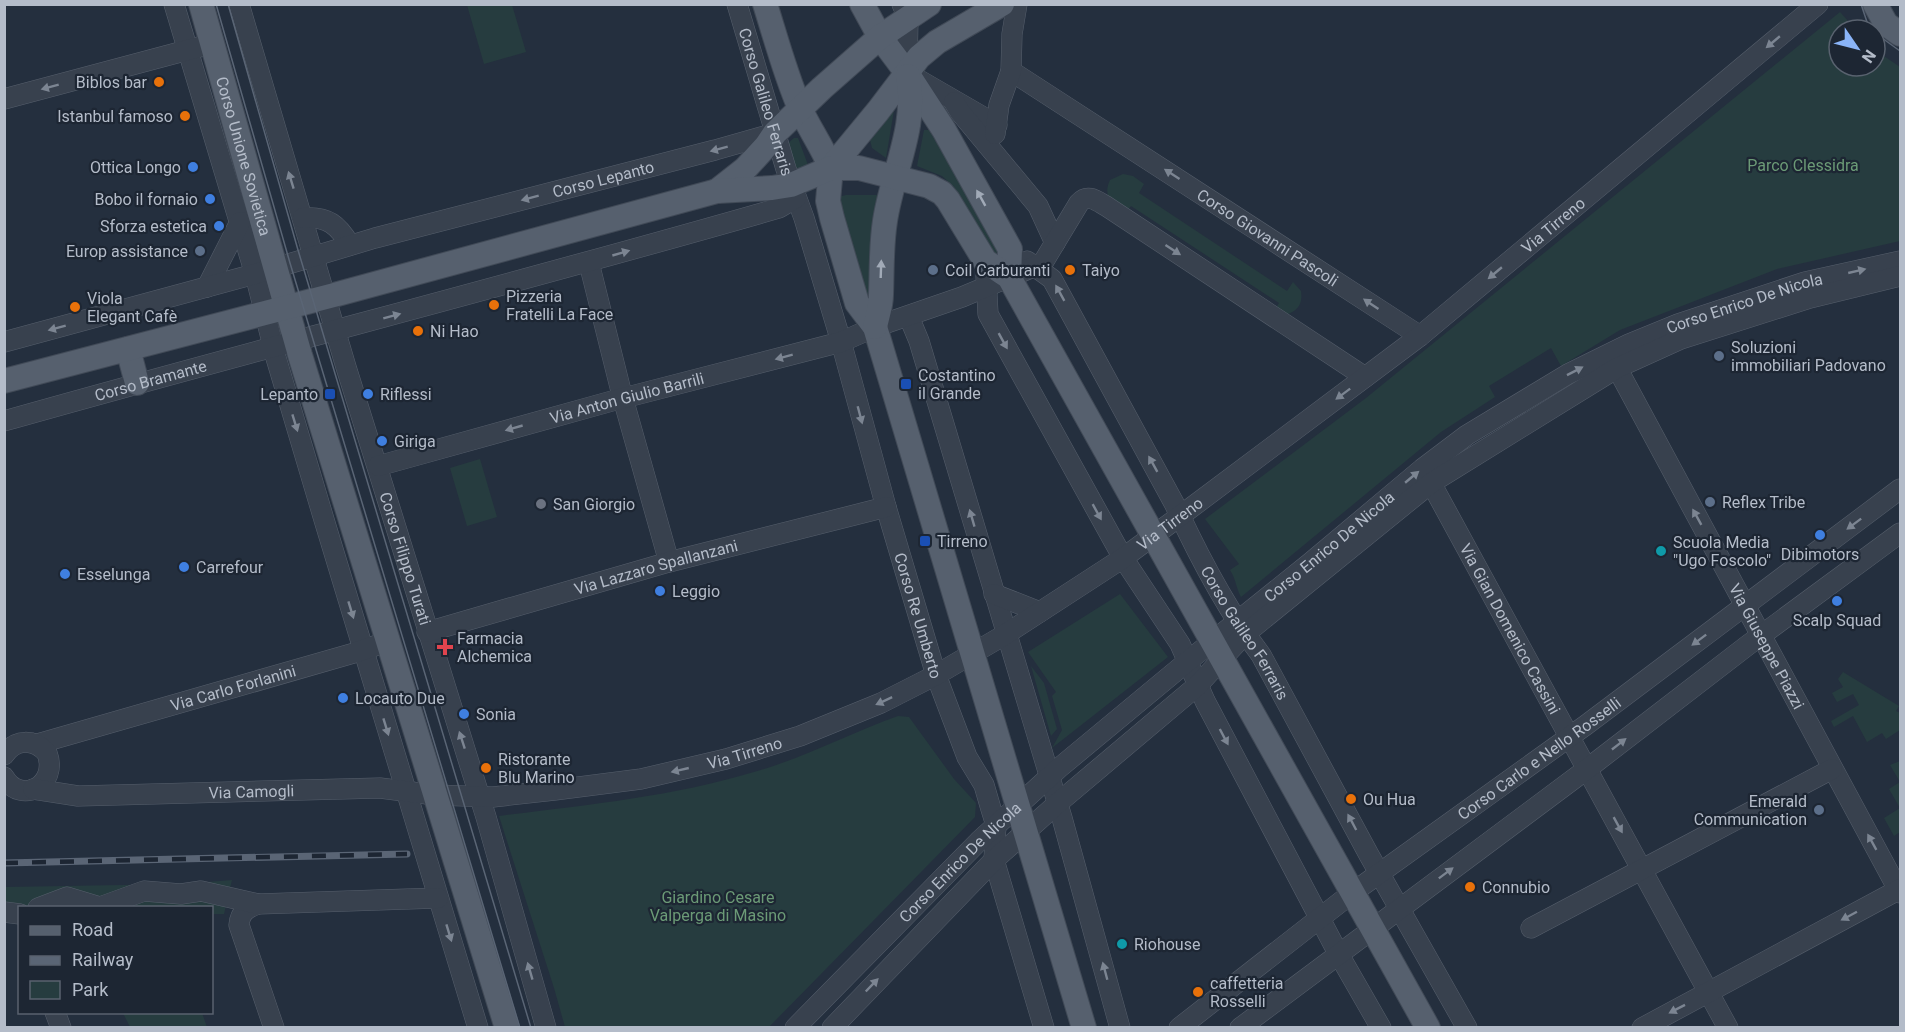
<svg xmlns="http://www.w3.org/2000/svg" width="1905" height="1032" viewBox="0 0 1905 1032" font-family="Roboto,sans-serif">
	<rect width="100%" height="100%" fill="#242f3e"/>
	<path fill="#263c3f" d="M467,5H512L526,52L484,64Z
		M1840,12L1856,30H1839V66H1875V50L1900,67V241L1777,269L1620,330L1561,366L1551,348L1489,386L1495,397L1441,432L1241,597C1236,588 1236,579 1230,570L1239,564L1205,519L1366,398Z
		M894,110L886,158L872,148L870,140Z
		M924,130H929L963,186L1005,262L999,265L954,187L942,176L917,166Z
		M794,138H798L808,165L794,170L787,144Z
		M1123,174L1133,176L1144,184L1139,193L1287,291L1293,282L1301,291C1303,304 1298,311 1285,315L1274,311L1279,303L1131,206L1124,215C1113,204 1102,197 1110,180Z
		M846,195H878L880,198L869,307L838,197Z
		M480,459L497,517L467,526L450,468Z
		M1120,594L1168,657L1052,748L1062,730L1052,696L1056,692L1028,652Z
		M1031,666L1044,683L1057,729L1051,736Z
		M1843,672L1899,706L1896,711L1900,713V730L1886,739L1882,733L1867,742L1853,716L1834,727L1831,721L1859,705L1853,694L1837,702L1832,693L1843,687L1838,679Z
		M898,716L909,717L954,779L976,803L975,817L769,1027H565L554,988L499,816C585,805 671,797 754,772C804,758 850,733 898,716Z
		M1900,761V832L1894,836L1884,818L1900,808L1889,789L1900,782L1890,765Z
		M232,880L224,914H212V908H20L5,919L4,887L183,884Z
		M123,1013H202L207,1027H130Z"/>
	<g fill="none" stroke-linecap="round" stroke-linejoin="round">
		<g stroke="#565f6c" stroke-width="21">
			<g id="minor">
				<path d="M174,4L255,274L276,358L325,523L478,1028"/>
				<path id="s1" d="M239,4L346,367L486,817L546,1028"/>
				<path id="s2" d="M737,4L786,169L804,218L840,338L886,507L936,675L967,757L984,785L991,809L996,825L994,860L1044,1028"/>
				<path d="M902,4L908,17L907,73L997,125"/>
				<path id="s3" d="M1011,71L1420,336"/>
				<path d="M4,99L199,47"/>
				<path d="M954,102L960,112L1038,206L1055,243"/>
				<path d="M995,134L999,105L1011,71L1012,34L1017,4"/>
				<path d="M303,218C328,216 338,225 350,245"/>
				<path id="s4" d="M1027,261L1052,279L1175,505C1199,557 1226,609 1261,655L1369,855L1467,1028"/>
				<path d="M589,263L622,395L669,562"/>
				<path d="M986,276L988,314L1123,558L1180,644L1205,701L1338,953L1381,1028"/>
				<path d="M207,287L240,222"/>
				<path d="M909,317L919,341L1062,818L1120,1028"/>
				<path id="s5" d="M4,342L255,274L375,238L715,150L775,133"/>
				<path id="s6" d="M1617,368L1900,893"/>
				<path id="s7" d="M4,421C262,348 522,282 779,208L796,198"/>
				<path id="s8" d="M378,466L612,401L841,342L875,327L962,297L1038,265L1044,261L1079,203C1088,193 1097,201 1106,206L1365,377"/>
				<path id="s9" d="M1431,483L1728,1028"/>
				<path d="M994,594L1040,612"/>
				<path id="s10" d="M427,632L669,562L886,507"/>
				<path id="s11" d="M37,744L354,653L389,641"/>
				<path d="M4,755C16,738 34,739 47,753C59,785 21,806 4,777"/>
				<path id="s12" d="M33,789L78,796L380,788L435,795L493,797L555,790L641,779L726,759L800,736L881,703L936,675L1006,634L1123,558L1180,516L1420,336L1818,4"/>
				<path d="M258,904C247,908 240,912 239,925L274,1028"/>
				<path d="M38,908L67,897L100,907L144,891L181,894L201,891L258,904L438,898"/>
				<path d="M4,912L20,914"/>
				<path d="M1531,928L1832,769"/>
				<path d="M55,1012L61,1028"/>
				<path id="s13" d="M795,1028L979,841L1059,768L1188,661L1310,563L1422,469L1467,435L1568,374L1629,344L1678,324L1805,282L1900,261"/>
				<path d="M832,1028L994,860L1058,803L1198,685L1245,634L1431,483L1617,368L1681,339L1810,298L1900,276"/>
				<path id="s14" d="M1179,1028L1352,893L1586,725L1900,489"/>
				<path d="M1240,1028L1587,769L1748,645L1900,533"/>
				<path d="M1642,1028L1900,889"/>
			</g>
		</g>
		<g stroke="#414a57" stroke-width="26">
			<g id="major">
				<path id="s15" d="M201,4L300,355L507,1028"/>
				<path d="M765,4C776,39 785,73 799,106C808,127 822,146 831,168"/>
				<path d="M862,4L880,37L907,73L944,130L1010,249L1009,277"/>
				<path d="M1002,4L937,42L919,57L878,111L831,168L828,201L832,218L857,303L875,327L1084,1028"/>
				<path d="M1875,4L1886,24L1900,34"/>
				<path d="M717,191L745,169L767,145L775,133L822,88L880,37L929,4"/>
				<path d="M875,327C877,317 881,306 881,295C882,270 881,246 885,221C892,173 918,126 908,76"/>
				<path d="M128,349L137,383"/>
				<path d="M4,381L334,295L717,191L772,188L791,185L831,168H859L929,186L942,193L948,200L985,261L1009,277L1428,1028"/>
			</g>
		</g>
		<use href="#minor" stroke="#38414e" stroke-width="20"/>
		<use href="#major" stroke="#56606e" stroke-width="24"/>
		<path stroke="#5a6575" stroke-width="1.5" d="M216,4L290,263L520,1028
			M228,4L298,250L531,1028
			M1861,4L1868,25L1872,30
			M1875,33L1900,51"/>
		<g stroke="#5a6575" stroke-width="7">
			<path id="rail" d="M4,863L407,854"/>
		</g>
		<use href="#rail" stroke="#1d2633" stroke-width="4.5" stroke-dasharray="14" stroke-linecap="butt"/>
	</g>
	<defs><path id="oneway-solid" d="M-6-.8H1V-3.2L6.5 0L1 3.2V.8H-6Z" transform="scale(1.5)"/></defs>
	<g fill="#7c8592">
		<use href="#oneway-solid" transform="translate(1773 42) rotate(140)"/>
		<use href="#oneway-solid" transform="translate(50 87) rotate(165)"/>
		<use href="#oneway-solid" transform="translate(719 149) rotate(165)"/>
		<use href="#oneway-solid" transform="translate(1172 174) rotate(-147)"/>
		<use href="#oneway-solid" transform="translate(291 180) rotate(-107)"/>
		<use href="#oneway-solid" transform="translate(530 198) rotate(165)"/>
		<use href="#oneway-solid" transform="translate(1173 250) rotate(33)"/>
		<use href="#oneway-solid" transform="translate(621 253) rotate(-16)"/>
		<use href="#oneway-solid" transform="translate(1857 271) rotate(-13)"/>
		<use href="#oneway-solid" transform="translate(1495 273) rotate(140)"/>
		<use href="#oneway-solid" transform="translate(1060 293) rotate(-119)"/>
		<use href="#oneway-solid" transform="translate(1371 304) rotate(-146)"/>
		<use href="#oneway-solid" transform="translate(392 316) rotate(-15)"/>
		<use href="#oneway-solid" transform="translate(57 328) rotate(165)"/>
		<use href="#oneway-solid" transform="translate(1003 341) rotate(61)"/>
		<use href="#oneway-solid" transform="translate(784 357) rotate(165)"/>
		<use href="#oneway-solid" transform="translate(1575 371) rotate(-27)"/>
		<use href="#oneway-solid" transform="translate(1343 394) rotate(143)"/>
		<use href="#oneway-solid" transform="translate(860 415) rotate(75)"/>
		<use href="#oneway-solid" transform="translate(295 423) rotate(73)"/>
		<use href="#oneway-solid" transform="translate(514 428) rotate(164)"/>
		<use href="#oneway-solid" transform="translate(1153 464) rotate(-119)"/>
		<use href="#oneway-solid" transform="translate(1412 477) rotate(-40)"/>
		<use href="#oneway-solid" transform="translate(1097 512) rotate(61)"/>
		<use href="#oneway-solid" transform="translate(1697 517) rotate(-119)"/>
		<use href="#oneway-solid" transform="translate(972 518) rotate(-106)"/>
		<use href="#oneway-solid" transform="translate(1854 524) rotate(143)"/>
		<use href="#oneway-solid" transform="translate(351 610) rotate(73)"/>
		<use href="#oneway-solid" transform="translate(1699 640) rotate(143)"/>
		<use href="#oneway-solid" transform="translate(884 701) rotate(155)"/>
		<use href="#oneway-solid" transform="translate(386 727) rotate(73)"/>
		<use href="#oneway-solid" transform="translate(1224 737) rotate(62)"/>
		<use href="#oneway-solid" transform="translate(462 740) rotate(-108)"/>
		<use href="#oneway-solid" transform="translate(1619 744) rotate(-38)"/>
		<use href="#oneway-solid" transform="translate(680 770) rotate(167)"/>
		<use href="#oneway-solid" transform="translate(1352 822) rotate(-118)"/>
		<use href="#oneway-solid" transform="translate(1618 825) rotate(61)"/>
		<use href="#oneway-solid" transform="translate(1872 842) rotate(-119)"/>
		<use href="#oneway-solid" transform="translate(1446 873) rotate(-37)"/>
		<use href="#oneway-solid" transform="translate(1849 916) rotate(152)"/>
		<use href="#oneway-solid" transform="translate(449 933) rotate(73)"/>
		<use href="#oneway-solid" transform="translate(530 971) rotate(-106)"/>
		<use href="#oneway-solid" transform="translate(1105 971) rotate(-105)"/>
		<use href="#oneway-solid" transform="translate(872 985) rotate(-46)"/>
		<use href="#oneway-solid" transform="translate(1677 1009) rotate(153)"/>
	</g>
	<g fill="#a1aab7">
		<use href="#oneway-solid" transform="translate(981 198) rotate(-119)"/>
		<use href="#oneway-solid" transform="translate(881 269) rotate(-88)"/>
	</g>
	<g fill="#e8710a" stroke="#1d2633" stroke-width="2">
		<circle cx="159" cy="82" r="6"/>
		<circle cx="185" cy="116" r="6"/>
		<circle cx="1070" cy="270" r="6"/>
		<circle cx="494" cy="305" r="6"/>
		<circle cx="75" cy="307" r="6"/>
		<circle cx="418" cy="331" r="6"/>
		<circle cx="486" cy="768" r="6"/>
		<circle cx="1351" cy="799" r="6"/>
		<circle cx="1470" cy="887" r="6"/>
		<circle cx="1198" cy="992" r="6"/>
	</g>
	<g fill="#3f7fe0" stroke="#1d2633" stroke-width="2">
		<circle cx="193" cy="167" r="6"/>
		<circle cx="210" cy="199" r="6"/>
		<circle cx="219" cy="226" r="6"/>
		<circle cx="368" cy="394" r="6"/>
		<circle cx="382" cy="441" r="6"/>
		<circle cx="1820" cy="535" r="6"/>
		<circle cx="184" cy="567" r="6"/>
		<circle cx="65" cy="574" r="6"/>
		<circle cx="660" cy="591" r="6"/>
		<circle cx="1837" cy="601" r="6"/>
		<circle cx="343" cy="698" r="6"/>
		<circle cx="464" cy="714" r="6"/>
	</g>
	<g fill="#5c6f8a" stroke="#1d2633" stroke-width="2">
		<circle cx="200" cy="251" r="6"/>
		<circle cx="933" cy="270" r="6"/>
		<circle cx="1719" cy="356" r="6"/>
		<circle cx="1710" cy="502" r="6"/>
		<circle cx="1819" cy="810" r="6"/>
	</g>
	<g fill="#1a4fb4" stroke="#1d2633" stroke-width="2">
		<rect x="900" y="378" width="12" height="12" rx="3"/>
		<rect x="324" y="388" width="12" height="12" rx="3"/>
		<rect x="919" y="535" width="12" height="12" rx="3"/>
	</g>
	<circle fill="#6b7280" stroke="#1d2633" stroke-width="2" cx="541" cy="504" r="6"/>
	<g fill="#0f9aa8" stroke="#1d2633" stroke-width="2">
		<circle cx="1661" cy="551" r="6"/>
		<circle cx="1122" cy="944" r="6"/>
	</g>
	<path fill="#e0444e" stroke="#1d2633" stroke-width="2" d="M442 638h6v6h6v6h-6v6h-6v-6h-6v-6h6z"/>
	<g text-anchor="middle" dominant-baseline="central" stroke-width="4.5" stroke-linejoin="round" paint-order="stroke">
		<g font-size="16" fill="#b4bcc9" stroke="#1d2633" text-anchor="start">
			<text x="147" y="82" text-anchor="end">Biblos bar</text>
			<text x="173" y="116" text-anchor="end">Istanbul famoso</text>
			<text x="181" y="167" text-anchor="end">Ottica Longo</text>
			<text x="198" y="199" text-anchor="end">Bobo il fornaio</text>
			<text x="207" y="226" text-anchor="end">Sforza estetica</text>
			<text x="188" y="251" text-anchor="end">Europ assistance</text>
			<text x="945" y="270">Coil Carburanti</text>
			<text x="1082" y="270">Taiyo</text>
			<text x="506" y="296">Pizzeria<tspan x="506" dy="18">Fratelli La Face</tspan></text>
			<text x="87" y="298">Viola<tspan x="87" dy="18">Elegant Cafè</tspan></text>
			<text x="430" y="331">Ni Hao</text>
			<text x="1731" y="347">Soluzioni<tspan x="1731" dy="18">immobiliari Padovano</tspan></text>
			<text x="918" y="375">Costantino<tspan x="918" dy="18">il Grande</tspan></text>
			<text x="318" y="394" text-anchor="end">Lepanto</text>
			<text x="380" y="394">Riflessi</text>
			<text x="394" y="441">Giriga</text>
			<text x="1722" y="502">Reflex Tribe</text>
			<text x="553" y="504">San Giorgio</text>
			<text x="937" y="541">Tirreno</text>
			<text x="1673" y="542">Scuola Media<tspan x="1673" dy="18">"Ugo Foscolo"</tspan></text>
			<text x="1820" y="554" text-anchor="middle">Dibimotors</text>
			<text x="196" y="567">Carrefour</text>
			<text x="77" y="574">Esselunga</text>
			<text x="672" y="591">Leggio</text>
			<text x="1837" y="620" text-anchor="middle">Scalp Squad</text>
			<text x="457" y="638">Farmacia<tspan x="457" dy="18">Alchemica</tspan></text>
			<text x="355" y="698">Locauto Due</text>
			<text x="476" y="714">Sonia</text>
			<text x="498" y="759">Ristorante<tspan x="498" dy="18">Blu Marino</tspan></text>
			<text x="1363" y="799">Ou Hua</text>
			<text x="1807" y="801" text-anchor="end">Emerald<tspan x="1807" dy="18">Communication</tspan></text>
			<text x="1482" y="887">Connubio</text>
			<text x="1134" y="944">Riohouse</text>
			<text x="1210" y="983">caffetteria<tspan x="1210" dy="18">Rosselli</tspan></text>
		</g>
		<g font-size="16" fill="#b4bcc9" stroke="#1d2633">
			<text stroke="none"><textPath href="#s2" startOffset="102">Corso Galileo Ferraris</textPath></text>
			<text stroke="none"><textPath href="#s15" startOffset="158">Corso Unione Sovietica</textPath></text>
			<text stroke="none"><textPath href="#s5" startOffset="621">Corso Lepanto</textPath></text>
			<text stroke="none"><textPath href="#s12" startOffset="1689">Via Tirreno</textPath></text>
			<text stroke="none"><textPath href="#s3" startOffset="306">Corso Giovanni Pascoli</textPath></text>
			<text stroke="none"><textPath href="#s13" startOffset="1206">Corso Enrico De Nicola</textPath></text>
			<text stroke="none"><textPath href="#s7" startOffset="152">Corso Bramante</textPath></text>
			<text stroke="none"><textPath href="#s8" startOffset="258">Via Anton Giulio Barrili</textPath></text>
			<text stroke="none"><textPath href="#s12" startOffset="1203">Via Tirreno</textPath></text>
			<text stroke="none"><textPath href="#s13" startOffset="720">Corso Enrico De Nicola</textPath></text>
			<text stroke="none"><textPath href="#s1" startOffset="579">Corso Filippo Turati</textPath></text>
			<text stroke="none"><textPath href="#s10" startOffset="238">Via Lazzaro Spallanzani</textPath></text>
			<text stroke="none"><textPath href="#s2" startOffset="638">Corso Re Umberto</textPath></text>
			<text stroke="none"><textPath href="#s9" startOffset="166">Via Gian Domenico Cassini</textPath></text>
			<text stroke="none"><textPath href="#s4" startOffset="434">Corso Galileo Ferraris</textPath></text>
			<text stroke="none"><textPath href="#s6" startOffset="316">Via Giuseppe Piazzi</textPath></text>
			<text stroke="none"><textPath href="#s11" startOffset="204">Via Carlo Forlanini</textPath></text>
			<text stroke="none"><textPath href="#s12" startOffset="717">Via Tirreno</textPath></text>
			<text stroke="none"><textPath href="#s14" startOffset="450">Corso Carlo e Nello Rosselli</textPath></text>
			<text stroke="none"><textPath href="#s12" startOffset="219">Via Camogli</textPath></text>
			<text stroke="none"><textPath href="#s13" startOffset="234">Corso Enrico De Nicola</textPath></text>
		</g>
		<g font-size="16" fill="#6b9a76" stroke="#1d2633">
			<text x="1803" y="165">Parco Clessidra</text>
			<text x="718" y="897">Giardino Cesare<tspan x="718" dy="18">Valperga di Masino</tspan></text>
		</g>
	</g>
	<rect width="1905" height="1032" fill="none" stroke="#b4bcc9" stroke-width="12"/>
	<rect x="18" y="906" width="195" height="108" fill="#1d2633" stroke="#59626f" stroke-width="1.5"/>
	<rect x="30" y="926" width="30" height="9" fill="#56606e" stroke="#59626f" stroke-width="1.5"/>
	<text x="72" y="936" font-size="18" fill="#b4bcc9">Road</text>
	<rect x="30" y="956" width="30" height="9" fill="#5a6575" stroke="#59626f" stroke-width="1.5"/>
	<text x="72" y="966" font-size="18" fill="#b4bcc9">Railway</text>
	<rect x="30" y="981" width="30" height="18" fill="#263c3f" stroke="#59626f" stroke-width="1.5"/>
	<text x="72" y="996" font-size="18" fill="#b4bcc9">Park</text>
	<g transform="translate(1857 48) rotate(125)"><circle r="28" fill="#1d2633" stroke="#59626f" stroke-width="1.5"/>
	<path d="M0-4.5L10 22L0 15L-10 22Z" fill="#8ab4f8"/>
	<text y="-9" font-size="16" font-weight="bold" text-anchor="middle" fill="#b4bcc9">N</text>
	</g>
</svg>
